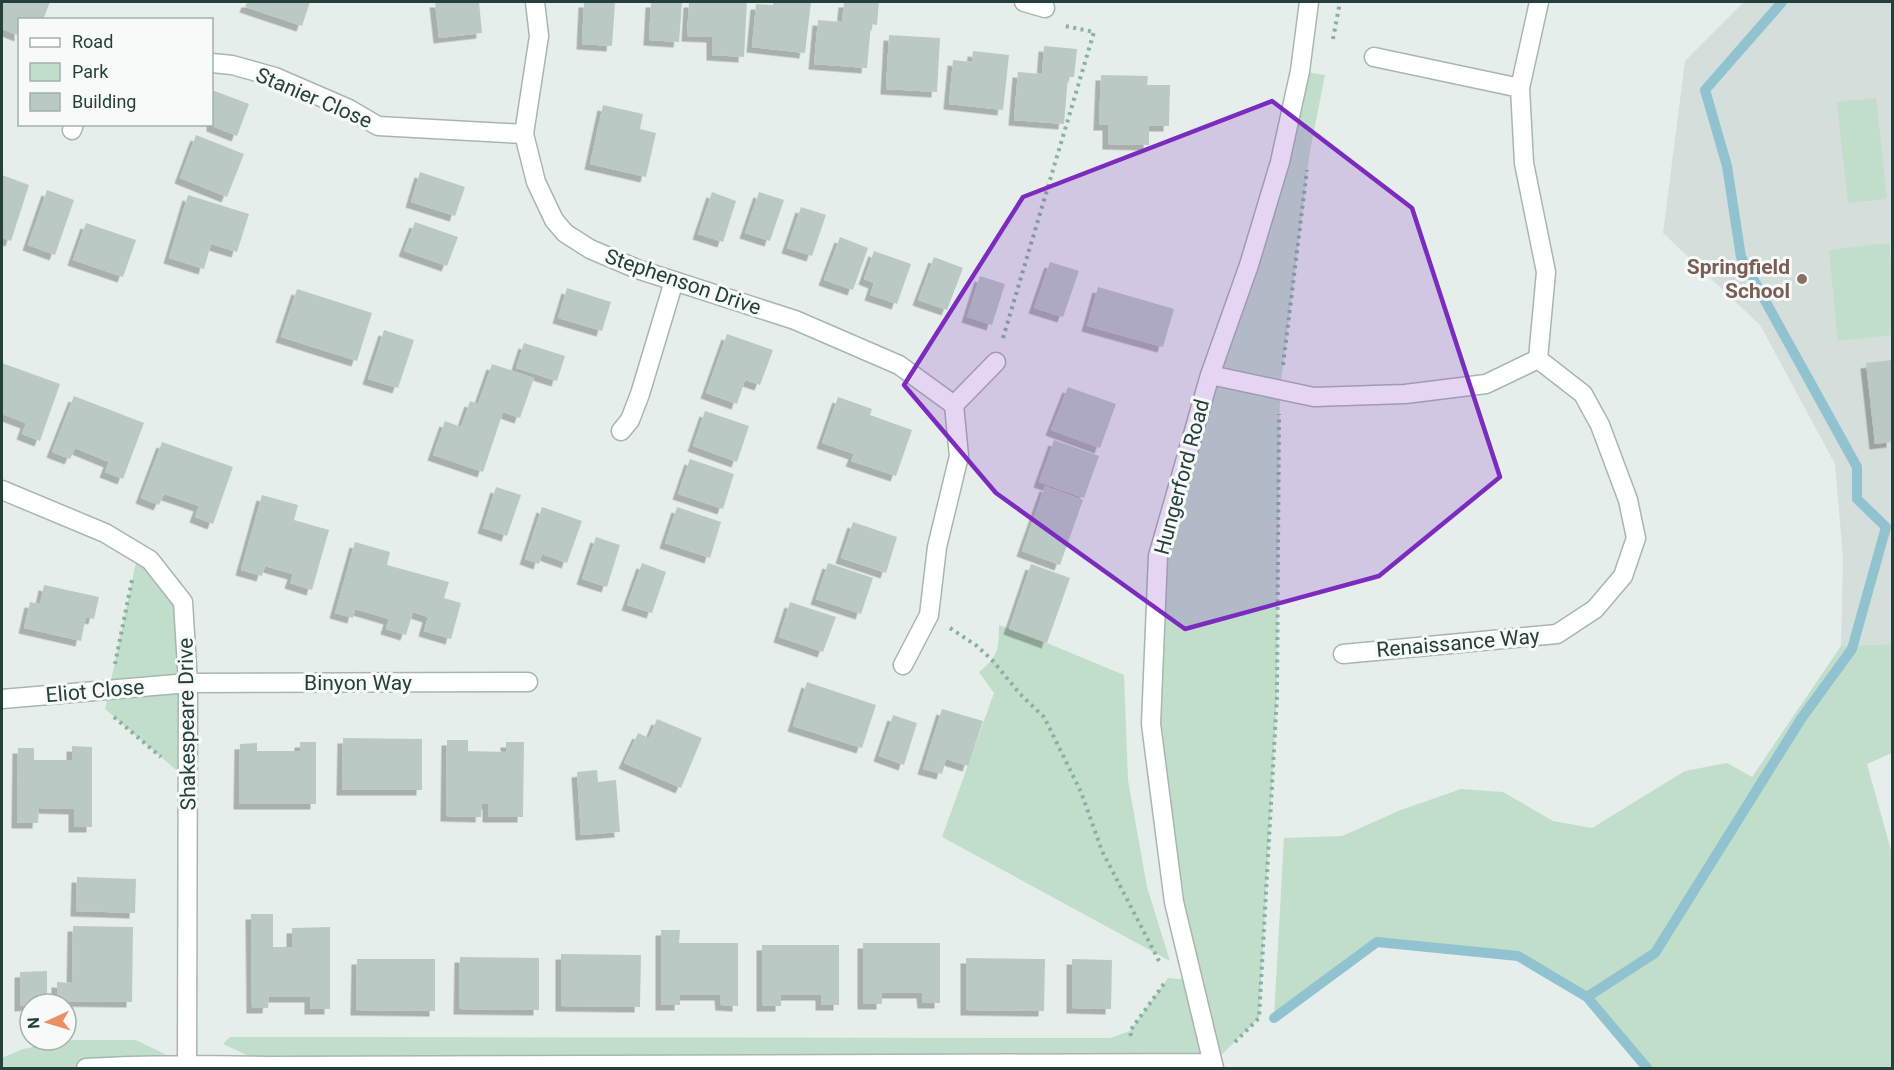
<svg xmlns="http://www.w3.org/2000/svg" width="1894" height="1070" viewBox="0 0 1894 1070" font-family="Roboto,sans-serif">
	<defs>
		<filter id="shadow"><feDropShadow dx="-5.5" dy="5.5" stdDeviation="0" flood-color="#0004"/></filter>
	</defs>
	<rect width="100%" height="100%" fill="#e6eeeb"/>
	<path fill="#d4deda" d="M1744,2H1892V644L1841,646L1843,557L1835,464L1760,325L1663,233L1685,61Z"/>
	<path fill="#c0deca" d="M1300,71L1325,75L1310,151L1280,390L1277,696L1259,1018L1213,1063L274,1068L223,1044L230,1037L1110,1038L1130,1031L1168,978L1193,980L1151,724L1158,556Z
		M1876,98L1887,199L1848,203L1837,102Z
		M1889,243L1892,274V335L1838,341L1829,250Z
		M138,553L183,602L189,781L105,709Z
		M999,625L1047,643L1124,675L1128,780L1147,887L1170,961L942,837L994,693L979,672C998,657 999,649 999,625Z
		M1892,644V753L1867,764L1892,854V1068H1647L1587,997L1518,956L1377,942L1274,1018L1284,838L1342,836L1401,810L1461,789L1503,792L1553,821L1592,828L1685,771L1727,763L1752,777L1841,646Z
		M68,1040H136L187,1065L191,1068H2V1058L23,1049Z"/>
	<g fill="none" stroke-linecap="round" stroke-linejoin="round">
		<path stroke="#91c2d0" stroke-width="10" d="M1587,997L1655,953L1801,719L1852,649L1886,527L1857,499V467L1741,257L1727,166L1705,90L1782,2
			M1274,1018L1377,942L1518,956L1587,997L1647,1068"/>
	</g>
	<path fill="#bbc9c4" filter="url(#shadow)" d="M2,2H50L43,20H20V36L2,29Z
		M247,2H310L302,26L245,7Z
		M435,2H479L482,33L439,38Z
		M584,2H615L612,46L582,44Z
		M651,2H682L679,42L649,40Z
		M689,2H747L744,57L712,55V37L687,36Z
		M773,2H811L805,53L752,47L756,4L773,5Z
		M844,2H879L877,25L871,24L867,68L814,64L818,20L842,22Z
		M889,35L940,38L937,92L886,89Z
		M1044,46L1077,49L1074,77H1068L1064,124L1014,120L1018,72L1042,74Z
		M973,51L1009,55L1003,110L949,104L953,60L972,62Z
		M1101,75L1148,76L1147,85H1170L1169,126H1149V145L1108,144V125H1099Z
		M212,90L249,104L237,136L212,126Z
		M603,105L643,114L640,129L656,133L646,177L590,164Z
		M196,135L244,154L227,197L180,178Z
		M420,172L465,187L455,216L411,202Z
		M2,175L29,185L11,241L2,238Z
		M47,190L74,200L55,255L28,245Z
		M712,192L736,201L723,242L698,234Z
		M759,192L784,200L770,241L745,233Z
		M188,195L249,214L237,252L211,244L204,269L169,258Z
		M801,207L826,215L812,256L787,248Z
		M415,222L458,237L447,266L404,251Z
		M86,223L136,240L123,277L73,260Z
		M840,237L868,248L853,290L824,280Z
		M874,251L911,264L897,304L870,295L874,283L864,279Z
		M934,257L963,268L947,310L918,300Z
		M1050,262L1079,271L1063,317L1034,308Z
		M980,276L1005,284L992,325L967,317Z
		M1098,287L1174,309L1163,347L1087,326Z
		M567,288L611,302L602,331L558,318Z
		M297,289L372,313L357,361L281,337Z
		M384,330L414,340L398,388L368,379Z
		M727,334L773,350L760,385L745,380L737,404L706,393Z
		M524,343L565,356L557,381L516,368Z
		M1892,360V442L1875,444L1866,363Z
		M2,363L60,384L40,441L22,434L26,423L2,414Z
		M492,364L534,378L520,418L503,412L483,472L433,455L445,421L461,427L470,401L478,404Z
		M1068,387L1116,404L1100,448L1051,430Z
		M74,396L144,423L123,479L105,472L109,462L75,448L70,459L52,452Z
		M838,397L872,409L870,415L912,430L896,476L851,461L854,454L822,443Z
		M705,411L749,426L737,462L693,446Z
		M1054,440L1099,456L1084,498L1039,482Z
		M162,442L233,467L213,524L195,517L199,506L182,500L164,494L159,505L141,498Z
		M690,459L734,474L723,509L678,494Z
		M1045,486L1083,500L1060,565L1022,551Z
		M496,487L521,495L507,536L483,528Z
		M262,495L298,505L294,520L329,530L312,590L290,583L293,574L265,566L262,576L241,570Z
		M542,507L582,521L567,563L542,554L539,564L525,559Z
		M677,507L721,522L710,558L665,543Z
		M853,522L897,537L886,573L841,558Z
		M596,537L620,545L607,587L582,579Z
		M355,542L390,552L387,565L449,582L444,598L461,603L451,639L424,631L428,617L413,612L406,635L386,629L389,619L355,609L353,618L335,613Z
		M642,563L666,572L652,613L627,605Z
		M828,563L873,578L861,614L816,599Z
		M1031,564L1070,578L1047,643L1009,629Z
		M44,585L99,597L94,619L86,617L81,641L24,628L30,602L40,604Z
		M790,602L836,617L823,652L779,637Z
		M807,682L876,705L862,748L793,726Z
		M942,709L983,721L968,766L946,759L942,774L923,769Z
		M893,715L917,723L904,765L879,756Z
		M657,719L702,738L681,788L624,763L638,733L649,738Z
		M343,738L422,739V790H342Z
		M447,740H468V751L506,752V742H524L523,817H488V804H482L481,817L446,816Z
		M300,742H316V804H239L240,744L257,743V751H300Z
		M72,746L92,747V827H74V809L39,808L38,823H17L18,748H34V760H72Z
		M597,770L598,782L616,780L620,832L581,835L577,772Z
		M77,877L136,879L135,913L76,911Z
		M251,914H273V947H292V928L330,927V1009H310V997H269L268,1008H252Z
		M73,926L133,927L132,1002L57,1001V982L72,983Z
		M661,930H680L679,943H738V1006L721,1005L720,995H680V1005H661Z
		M863,943H940V1003H923L922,993H882V1004H863Z
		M762,945H839V1005H821V995H781V1006H762Z
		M561,954L641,955L640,1007L561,1006Z
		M460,957L539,958V1010L459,1009Z
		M966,958L1045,959L1044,1011L966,1010Z
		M357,959H435V1011L356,1010Z
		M1072,959L1112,960L1111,1009L1072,1008Z
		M47,971V1004L20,1006V972Z"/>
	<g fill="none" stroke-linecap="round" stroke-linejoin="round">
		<g stroke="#a8b6b2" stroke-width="21">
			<path id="minor" d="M535,2L539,36L524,134L536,182L554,220L565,233L590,249L637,269L795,320L899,365L954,405L959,456L937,547L929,615L903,665
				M1024,2L1045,8
				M1374,57L1520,88
				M212,63L232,65L275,77L349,109L378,126L524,134
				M72,130L74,124
				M1210,375L1314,397L1405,394L1486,384L1538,359L1546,272L1524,163L1520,88L1539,2
				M954,405L996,362
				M621,431L630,420L640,394L674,281
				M2,490L105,533L150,560L183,602L188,683L187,1065
				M1343,654L1557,634L1595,609L1623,576L1636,538L1628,500L1600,425L1583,394L1538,359
				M2,699L188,683L528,682
				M86,1068C148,1064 209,1065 270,1066L1213,1063
				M1214,1068L1174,902L1151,724L1158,556L1210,375L1249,265L1280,162L1300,71L1309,2"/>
		</g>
		<path stroke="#88b0a6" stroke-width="4" stroke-dasharray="3 4.5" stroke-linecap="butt" d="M1333,39L1340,2
			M1003,338L1094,32L1065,26
			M1283,365L1307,170
			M950,628L977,646L993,661L1020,694L1044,717L1081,792L1102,851L1159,961
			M115,664L132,580
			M114,717L161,757
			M1131,1036L1130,1031L1166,981
			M1235,1042L1259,1018L1277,696L1279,414"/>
		<use href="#minor" stroke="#fff" stroke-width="18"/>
	</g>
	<path fill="#7b2cbf" fill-opacity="0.2" stroke="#7b2cbf" stroke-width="4.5" stroke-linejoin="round" d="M1272,101L1412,208L1500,477L1379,576L1185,629L996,493L904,385L1023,197Z"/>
	<circle fill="#8d6e63" stroke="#f7faf9" stroke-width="2" cx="1802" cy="279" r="6"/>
	<g text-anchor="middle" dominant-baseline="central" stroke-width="6" stroke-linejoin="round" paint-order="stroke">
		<g font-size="21" fill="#25403a" stroke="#f7faf9">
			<text transform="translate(314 98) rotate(23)">Stanier Close</text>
			<text transform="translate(683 282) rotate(19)">Stephenson Drive</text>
			<text transform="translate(1182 477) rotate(-75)">Hungerford Road</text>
			<text transform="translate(1458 643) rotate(-5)">Renaissance Way</text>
			<text x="358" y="683">Binyon Way</text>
			<text transform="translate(95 691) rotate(-5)">Eliot Close</text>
			<text transform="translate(187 724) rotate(-91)">Shakespeare Drive</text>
		</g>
		<g font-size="21" font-weight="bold" fill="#785e54" stroke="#f7faf9" text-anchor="end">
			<text x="1790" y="267">Springfield<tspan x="1790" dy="24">School</tspan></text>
		</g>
	</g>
	<rect width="1894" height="1070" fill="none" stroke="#25403a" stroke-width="6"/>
	<rect x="18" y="18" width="195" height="108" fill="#f7faf9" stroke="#a3b0ad" stroke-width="1.5"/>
	<rect x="30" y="38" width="30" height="9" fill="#ffffff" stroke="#a3b0ad" stroke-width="1.5"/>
	<text x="72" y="48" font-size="18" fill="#25403a">Road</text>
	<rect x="30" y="63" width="30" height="18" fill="#c0deca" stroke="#a3b0ad" stroke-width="1.5"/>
	<text x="72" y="78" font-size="18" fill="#25403a">Park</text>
	<rect x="30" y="93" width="30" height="18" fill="#bbc9c4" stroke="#a3b0ad" stroke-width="1.5"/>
	<text x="72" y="108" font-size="18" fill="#25403a">Building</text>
	<g transform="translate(48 1022) rotate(266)"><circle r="28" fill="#f7faf9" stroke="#a3b0ad" stroke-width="1.5"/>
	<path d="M0-4.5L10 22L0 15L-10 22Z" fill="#ec8f66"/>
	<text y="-9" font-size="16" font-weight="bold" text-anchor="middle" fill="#25403a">N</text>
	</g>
</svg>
